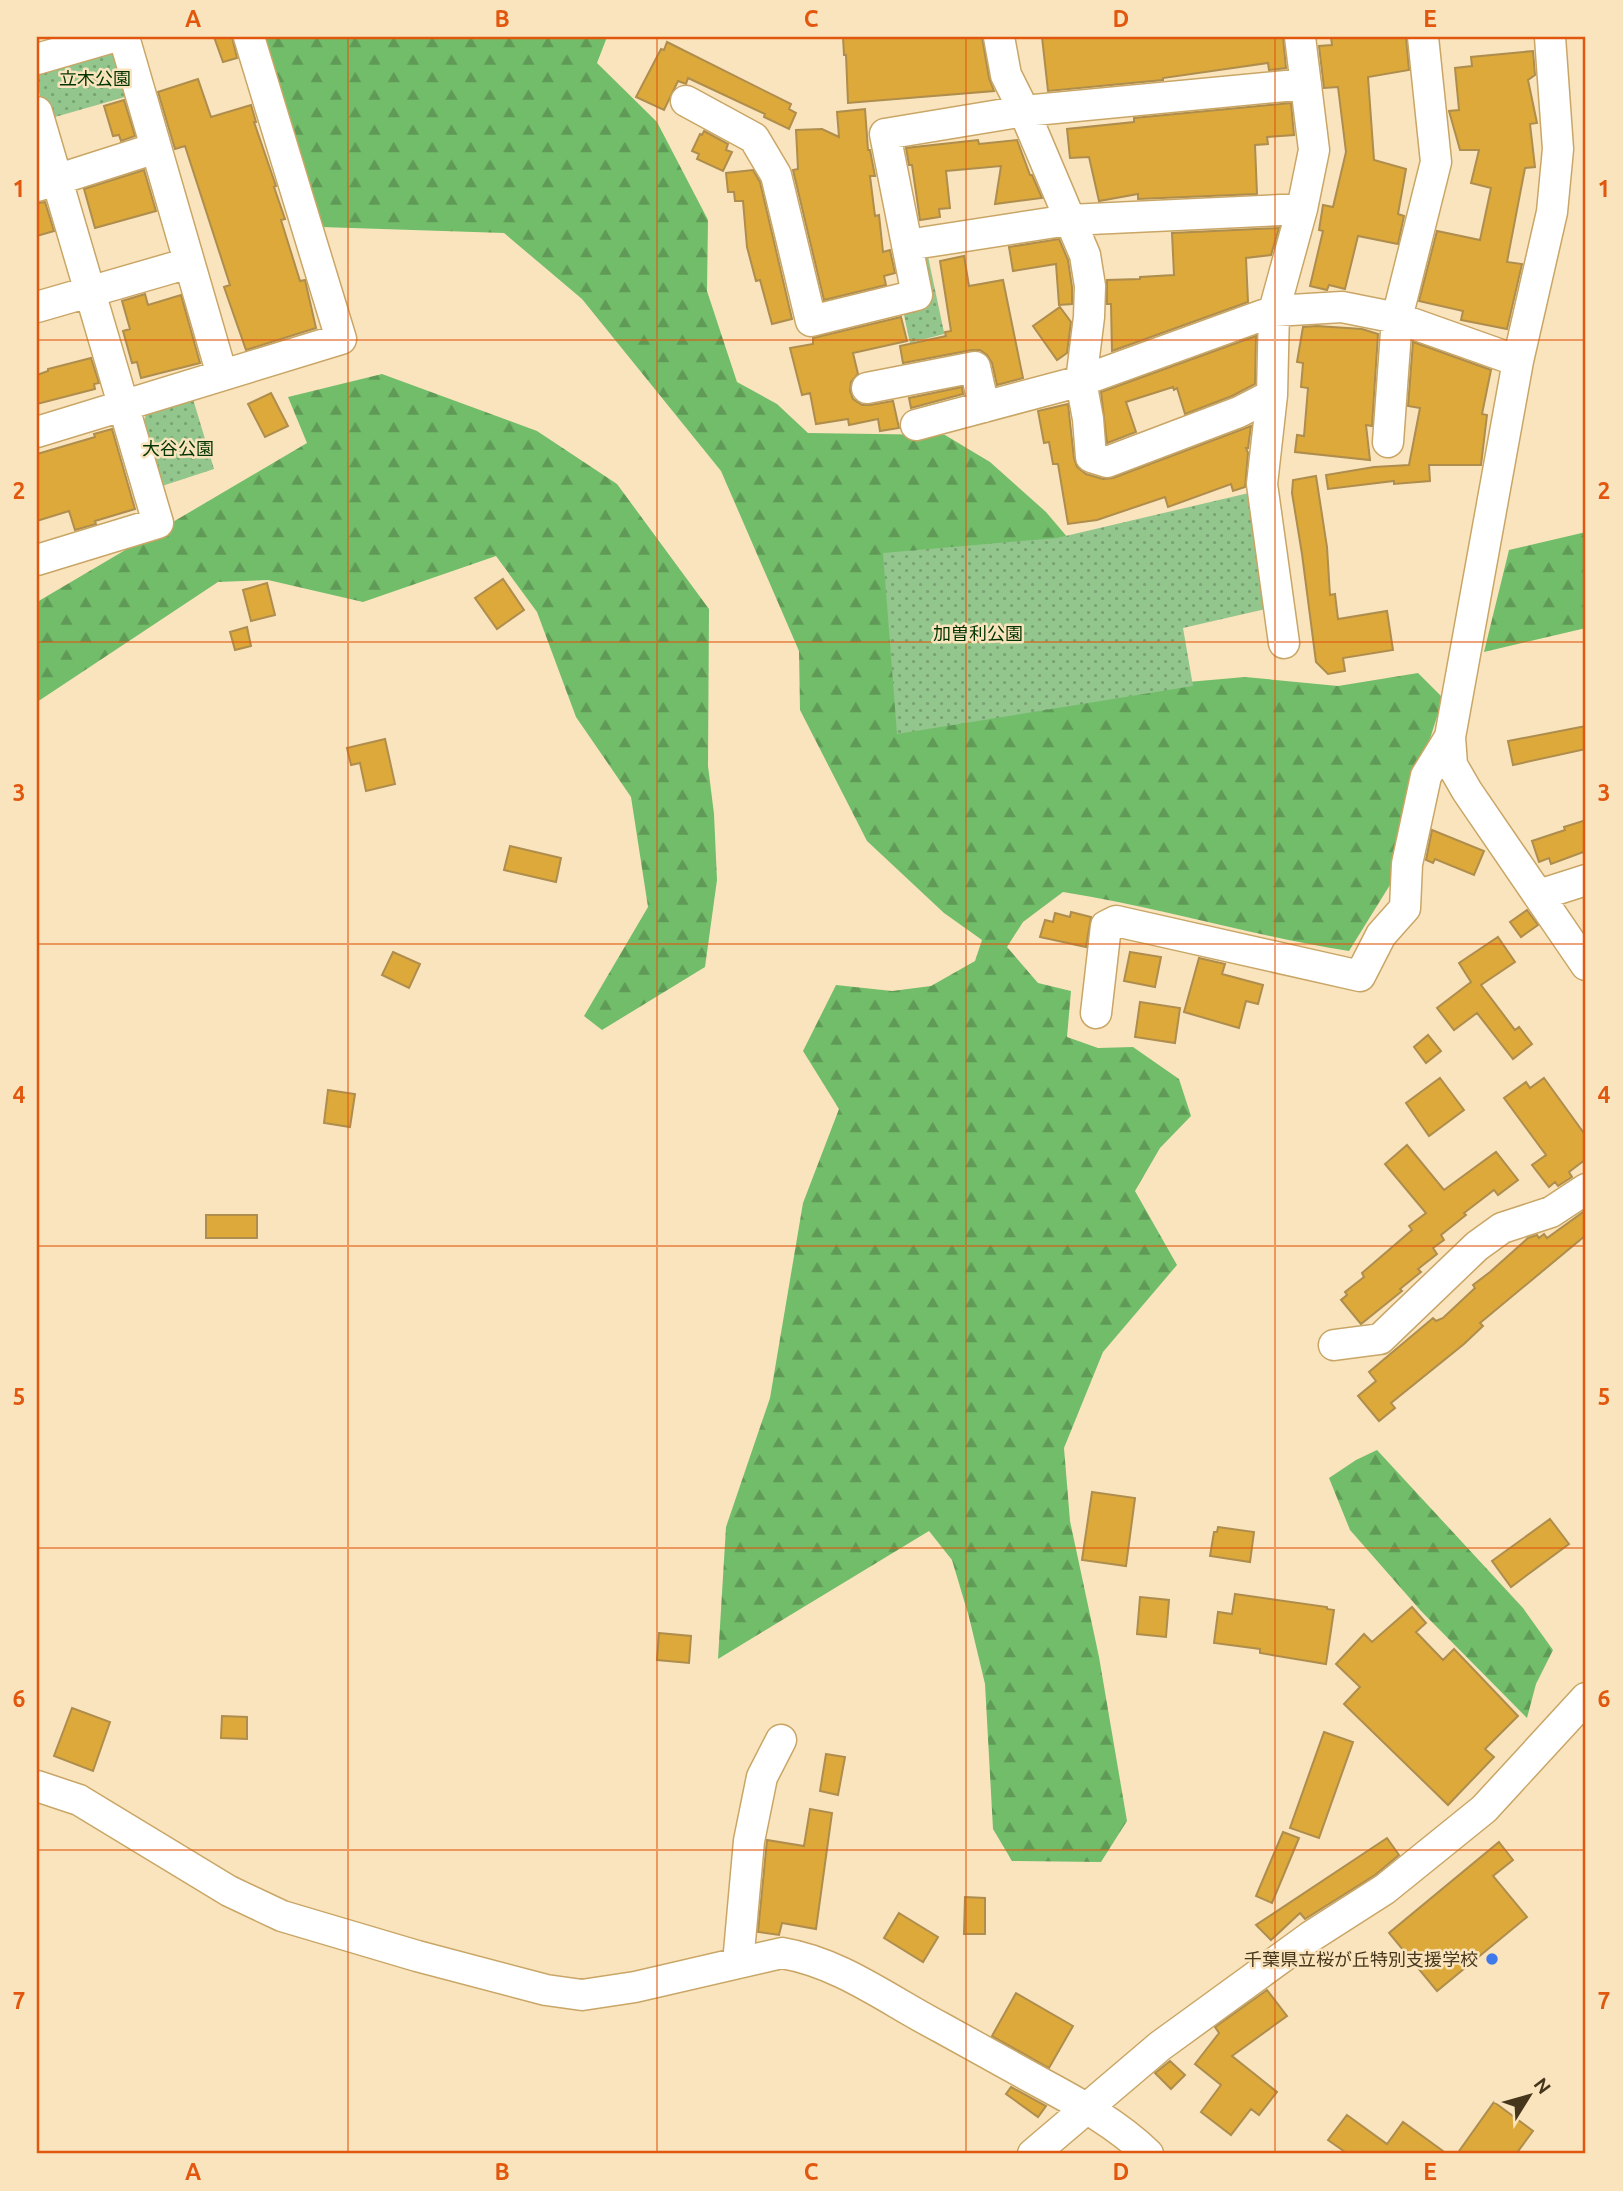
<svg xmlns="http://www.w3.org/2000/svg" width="1623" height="2191" viewBox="0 0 1623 2191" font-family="Ubuntu,'Noto Sans JP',sans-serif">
	<defs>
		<pattern id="forest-firs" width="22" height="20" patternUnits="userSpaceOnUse" patternTransform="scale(1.75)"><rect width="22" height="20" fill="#72bd6a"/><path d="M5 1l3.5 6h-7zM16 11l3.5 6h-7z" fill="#5f9a56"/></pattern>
		<pattern id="park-dots" width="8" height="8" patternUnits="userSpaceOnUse" patternTransform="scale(1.75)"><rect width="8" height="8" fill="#92c68c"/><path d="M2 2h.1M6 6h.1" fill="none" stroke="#79a272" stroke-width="1.8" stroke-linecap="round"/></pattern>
	</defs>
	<rect width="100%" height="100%" fill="#fae4be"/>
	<path fill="url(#forest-firs)" d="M264,37H607L597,63L657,122L708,220L707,291L737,382L777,404L808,433L945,435L990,462L1046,512L1074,545L1130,687L1245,677L1338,686L1418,673L1443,698L1421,767L1398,872L1349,951C1253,936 1159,907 1063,892L1023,922L1007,947L1038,983L1071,991L1067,1037L1098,1048L1133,1047L1179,1079L1191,1116L1160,1148L1135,1191L1177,1265L1103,1352L1064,1448L1070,1521L1099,1657L1127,1821L1101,1862L1012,1861L993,1829L985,1684L969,1617L952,1560L929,1531L718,1659L726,1527L770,1398L803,1203L839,1109L803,1051L836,985L892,991L931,986L975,961L982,940L944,913L867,841L800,710L799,651L721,471L582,299L504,233L321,227Z
		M382,374L537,431L617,484L709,609L708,766L714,814L717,880L705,967L602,1030L584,1016L648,907L631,797L576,717L537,612L496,556L363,602L268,580L218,582L37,702V602L307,443L288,397Z
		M1586,532V628L1484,652L1509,550Z
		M1377,1450L1523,1608L1553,1650L1536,1684L1527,1718L1421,1611L1350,1530L1329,1478L1356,1460Z"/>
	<path fill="url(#park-dots)" d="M108,46L121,55L132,95L48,119C42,100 32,83 42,65Z
		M926,247L945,337L944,334L910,343L902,306L913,255Z
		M193,399L214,469L159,487L141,427L147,413Z
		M1253,492L1270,608L1183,628L1193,686L897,734L883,553L1057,538Z"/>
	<path fill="#dda93a" stroke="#ae8d4d" stroke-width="2" d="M214,37H232L237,58L223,62Z
		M843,37H982L989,78L994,91L848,103L846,55H844Z
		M1042,37H1283L1286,68L1269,70L1268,63L1163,78V80L1048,91Z
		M1331,37H1406L1409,70L1368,77L1374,160L1406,169L1398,214L1404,216L1398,244L1358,236L1345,289L1329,285L1327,290L1310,286L1323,231L1319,230L1323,205L1333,207L1346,152L1338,87L1324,88L1319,46L1332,45Z
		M667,42L791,104L789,109L796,113L789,129L764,117L765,114L688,78L686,84L678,81L664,110L636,97L661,49L664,50Z
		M1533,51L1535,75L1528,80L1537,123L1530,124L1535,167L1525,168L1507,262L1522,264L1507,329L1461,320L1463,311L1419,301L1437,231L1480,240L1491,188L1471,183L1479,150H1460L1449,111L1459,110L1455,68L1472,66L1471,57Z
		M198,79L211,117L251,105L256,122H254L276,186L274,187L285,219L281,220L300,281L305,280L316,328L246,350L224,287L230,285L185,146L175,149L158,92Z
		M124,100L135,136L121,141L119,135L113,136L104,106Z
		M1291,103L1294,135L1267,137L1268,144L1255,145L1257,194L1138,199V194L1099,201L1089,157L1070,158L1067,129L1134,122V118Z
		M865,109L868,150H870L875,176H870L875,216L879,215L883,252L890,250L895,273L884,276L886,285L824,300L793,170L798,169L796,130L822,129L839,137L837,112Z
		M704,131L728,144L726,150L732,152L723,171L697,159L699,154L692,151L700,134L702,135Z
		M978,140L979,144L1017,140L1030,175H1032L1042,198L995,204L1001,166L946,171L950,208L939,209L940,217L920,220L912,165H909L906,148Z
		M144,170L156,211L95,228L84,189Z
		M753,170L760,182L792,319L772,324L760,280L756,281L747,247L743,201H735L734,192H728L726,173Z
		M45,202L54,231L37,236V203Z
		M1279,228L1271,255L1246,258L1248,302L1112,351L1111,304H1107V280L1140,279V277L1174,275L1172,233Z
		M1059,239L1068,260L1072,287V304L1059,305L1056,264L1013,271L1009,247Z
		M964,256L969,286L1003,280L1023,378L997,385L992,363L987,355L980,350H972L903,363L900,346L946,336L945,332L951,331L940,261Z
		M145,294L148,305L181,295L200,363L141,378L137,362L132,363L123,331L130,329L122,301Z
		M1060,307L1071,322L1067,353L1057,360L1033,326Z
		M901,317L907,341L853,353L858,374L851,382L850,391L853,399L862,405H870L893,401L899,428L880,431L878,419L849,425L848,419L816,424L810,393L802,395L790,348L813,344V338Z
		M1317,326L1362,329L1378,334L1372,426L1366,425L1370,460L1295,452L1297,435L1304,436L1308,388L1301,387L1303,363L1297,362L1303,327Z
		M1256,336L1255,384L1232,396L1185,414L1177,388L1174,390L1173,387L1126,402L1136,432L1107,443L1101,392Z
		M1413,342L1491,370L1482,414L1487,415L1481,465H1429L1430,481L1394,484V481L1328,489L1326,475L1374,467L1409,465L1420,408L1408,406Z
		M91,358L99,383L94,384L95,389L37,404V375L48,371V369Z
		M962,387L963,394L911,408L909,398Z
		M271,393L288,426L265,437L248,404Z
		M1068,404L1074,458L1077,467L1086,474L1103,479L1113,478L1251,426L1248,448H1246L1248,453L1245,487L1233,491L1231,484L1168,507L1165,497L1097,520L1068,524L1058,464H1053L1049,442L1044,443L1038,411Z
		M112,429L135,509L95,521L96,524L75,530L69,511L37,521V454L95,437L94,434Z
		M1316,476L1327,547L1330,595L1335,594L1338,619L1387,611L1393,650L1343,658L1345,671L1328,674L1316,662L1302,554L1292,493L1293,480Z
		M503,579L524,610L497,629L475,598Z
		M267,583L275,615L251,621L243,590Z
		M247,627L251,646L235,650L230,632Z
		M1586,726V749L1513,765L1508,741Z
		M385,739L395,784L366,791L360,763L351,765L347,748Z
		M1586,820V851L1551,864L1549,858L1539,862L1532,841L1565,830L1564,827Z
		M1432,830L1484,851L1474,875L1435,859L1433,863L1426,860Z
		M510,846L561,858L556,882L504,870Z
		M1527,910L1538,925L1521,937L1510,922Z
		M1071,912L1091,917L1086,947L1040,937L1045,920L1053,922L1055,913L1070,917Z
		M1498,937L1515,962L1481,985L1515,1030L1519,1027L1532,1044L1513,1059L1477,1013L1454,1030L1437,1008L1471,982L1459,963Z
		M393,952L420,964L409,988L382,975Z
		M1130,952L1161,957L1155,987L1124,981Z
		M1199,958L1225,964L1222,974L1263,985L1258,1004L1246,1001L1239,1028L1184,1012Z
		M1140,1002L1180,1008L1175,1043L1135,1037Z
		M1428,1035L1441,1051L1426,1063L1414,1047Z
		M1440,1078L1464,1110L1429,1136L1406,1103Z
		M1544,1078L1586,1136V1159L1569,1172L1572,1177L1558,1186L1555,1182L1549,1187L1532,1165L1546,1155L1504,1098L1526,1082L1530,1088Z
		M328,1090L355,1094L350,1127L324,1123Z
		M1407,1145L1444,1190L1496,1152L1518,1180L1498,1195L1494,1190L1464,1213L1466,1215L1441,1235L1444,1240L1433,1248L1437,1254L1418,1269L1421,1272L1400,1289L1402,1291L1361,1324L1341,1300L1347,1295L1345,1292L1364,1277L1362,1273L1412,1230L1409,1226L1426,1213L1385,1164Z
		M1586,1210V1235L1480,1323L1483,1326L1464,1344L1391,1403L1395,1408L1379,1421L1358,1396L1376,1381L1369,1372L1433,1318L1436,1321L1443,1318L1475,1288L1473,1285L1490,1272L1528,1238L1537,1235L1539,1238L1544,1234L1547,1238Z
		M206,1215H257V1238H206Z
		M1092,1492L1135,1498L1126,1566L1082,1560Z
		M1550,1519L1569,1544L1511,1587L1492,1561Z
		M1218,1527L1254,1532L1250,1562L1210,1556L1214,1532H1217Z
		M1235,1594L1327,1607V1609L1334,1610L1326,1664L1260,1653V1649L1214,1643L1218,1612L1232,1614Z
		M1140,1597L1169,1600L1166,1637L1137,1634Z
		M1412,1607L1426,1623L1416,1632L1443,1660L1454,1649L1518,1716L1485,1749L1494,1757L1448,1805L1344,1704L1360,1687L1336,1664L1364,1634L1372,1642Z
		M659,1633L691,1636L689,1663L657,1660Z
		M72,1708L110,1722L93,1771L54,1756Z
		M222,1716L247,1717V1739L221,1738Z
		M1324,1732L1353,1742L1319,1838L1290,1828Z
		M826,1754L845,1757L838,1795L820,1791Z
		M810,1809L832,1813L816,1929L782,1923L779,1935L758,1932L767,1840L804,1846Z
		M1283,1832L1299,1838L1272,1903L1256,1896Z
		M1387,1838L1399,1855L1375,1875L1305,1919L1300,1913L1271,1940L1256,1925Z
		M1499,1842L1513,1860L1493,1876L1527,1917L1437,1991L1389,1933Z
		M965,1897L985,1898V1934H964Z
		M899,1913L938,1937L923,1962L884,1938Z
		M1267,1990L1287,2016L1232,2056L1277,2092L1259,2115L1251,2109L1231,2135L1201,2112L1221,2085L1195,2064L1219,2033L1215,2027Z
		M1016,1993L1073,2026L1049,2068L992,2036Z
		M1170,2061L1185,2075L1171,2089L1155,2073Z
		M1011,2087L1046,2106L1038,2117L1006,2094Z
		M1494,2102L1533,2131L1516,2154H1457Z
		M1347,2115L1387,2144L1403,2122L1447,2154H1348L1328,2140Z"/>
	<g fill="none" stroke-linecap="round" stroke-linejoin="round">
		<g stroke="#c9a666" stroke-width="33">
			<path id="minor" d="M124,37L222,375
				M999,37L1006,75L1024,111L1085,255L1090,286L1089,317L1081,381L1088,419L1091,457L1107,462L1239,412L1272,395
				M1550,37L1558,149L1552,212L1518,361L1450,737L1452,765L1467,791L1586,965
				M37,59L113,37
				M686,101L754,138L776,175L811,321L917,295L885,134L1024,111L1306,84
				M37,112L158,523L37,560
				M37,186L156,148
				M907,245L1069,220L1302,209
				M37,307L189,263
				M867,388L975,367L984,407
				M916,425L1081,381L1274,311L1342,307L1397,318L1518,361
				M37,432L341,339L249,37
				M1388,442L1397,318L1436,162L1423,37
				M1284,643L1262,484L1272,395L1274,311L1302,209L1314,150L1300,37
				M1539,895L1586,880
				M1096,1013L1106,926L1116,921L1360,976L1381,935L1405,908L1407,864L1426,776L1450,737
				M1334,1345L1380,1339L1477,1246L1502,1228L1551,1212L1586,1189
				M37,1786L79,1800L229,1891L282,1916L417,1956L546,1990L582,1995L635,1987L782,1953C841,1963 888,2000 940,2027C974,2046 1008,2065 1043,2084C1080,2104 1117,2124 1148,2154
				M738,1963L749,1841L762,1777L781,1740
				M1033,2154L1160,2046L1310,1937L1385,1889L1484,1809L1586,1698"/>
		</g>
		<use href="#minor" stroke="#fff" stroke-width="30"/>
	</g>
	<path fill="none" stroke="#e0570d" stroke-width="2" stroke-opacity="0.55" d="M348,37V2154M657,37V2154M966,37V2154M1275,37V2154M37,340H1586M37,642H1586M37,944H1586M37,1246H1586M37,1548H1586M37,1850H1586"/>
	<circle fill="#4079e9" stroke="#fae4be" stroke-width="2.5" cx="1492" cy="1959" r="7"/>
	<g text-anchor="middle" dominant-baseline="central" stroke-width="5" stroke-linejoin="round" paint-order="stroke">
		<g font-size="18" fill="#003400" stroke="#fae4be">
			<text x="95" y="78">立木公園</text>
			<text x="178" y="448">大谷公園</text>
			<text x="978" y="633">加曽利公園</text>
		</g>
		<g font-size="18" fill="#46371c" stroke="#fae4be" text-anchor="end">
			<text x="1478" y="1959">千葉県立桜が丘特別支援学校</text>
		</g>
	</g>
	<rect width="1623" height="2191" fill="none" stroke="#fae4be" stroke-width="77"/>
	<g transform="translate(1529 2096) rotate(53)" stroke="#fae4be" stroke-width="5" paint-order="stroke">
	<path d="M0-5L12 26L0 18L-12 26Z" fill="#46371c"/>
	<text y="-10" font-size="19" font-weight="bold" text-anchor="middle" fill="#46371c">N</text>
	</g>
	<rect x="38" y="38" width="1546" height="2114" fill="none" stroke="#e0570d" stroke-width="2.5"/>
	<g font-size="23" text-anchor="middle" font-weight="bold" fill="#e0570d">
		<text x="193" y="27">A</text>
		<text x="502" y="27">B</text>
		<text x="811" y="27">C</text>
		<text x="1121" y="27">D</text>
		<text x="1430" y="27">E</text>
		<text x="19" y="197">1</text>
		<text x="1604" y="197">1</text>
		<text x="19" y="499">2</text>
		<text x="1604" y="499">2</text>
		<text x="19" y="801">3</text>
		<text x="1604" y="801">3</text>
		<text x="19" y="1103">4</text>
		<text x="1604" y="1103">4</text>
		<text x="19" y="1405">5</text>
		<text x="1604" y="1405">5</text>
		<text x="19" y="1707">6</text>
		<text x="1604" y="1707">6</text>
		<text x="19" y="2009">7</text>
		<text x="1604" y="2009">7</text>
		<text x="193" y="2180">A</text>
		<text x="502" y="2180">B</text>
		<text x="811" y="2180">C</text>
		<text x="1121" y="2180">D</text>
		<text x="1430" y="2180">E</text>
	</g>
</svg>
